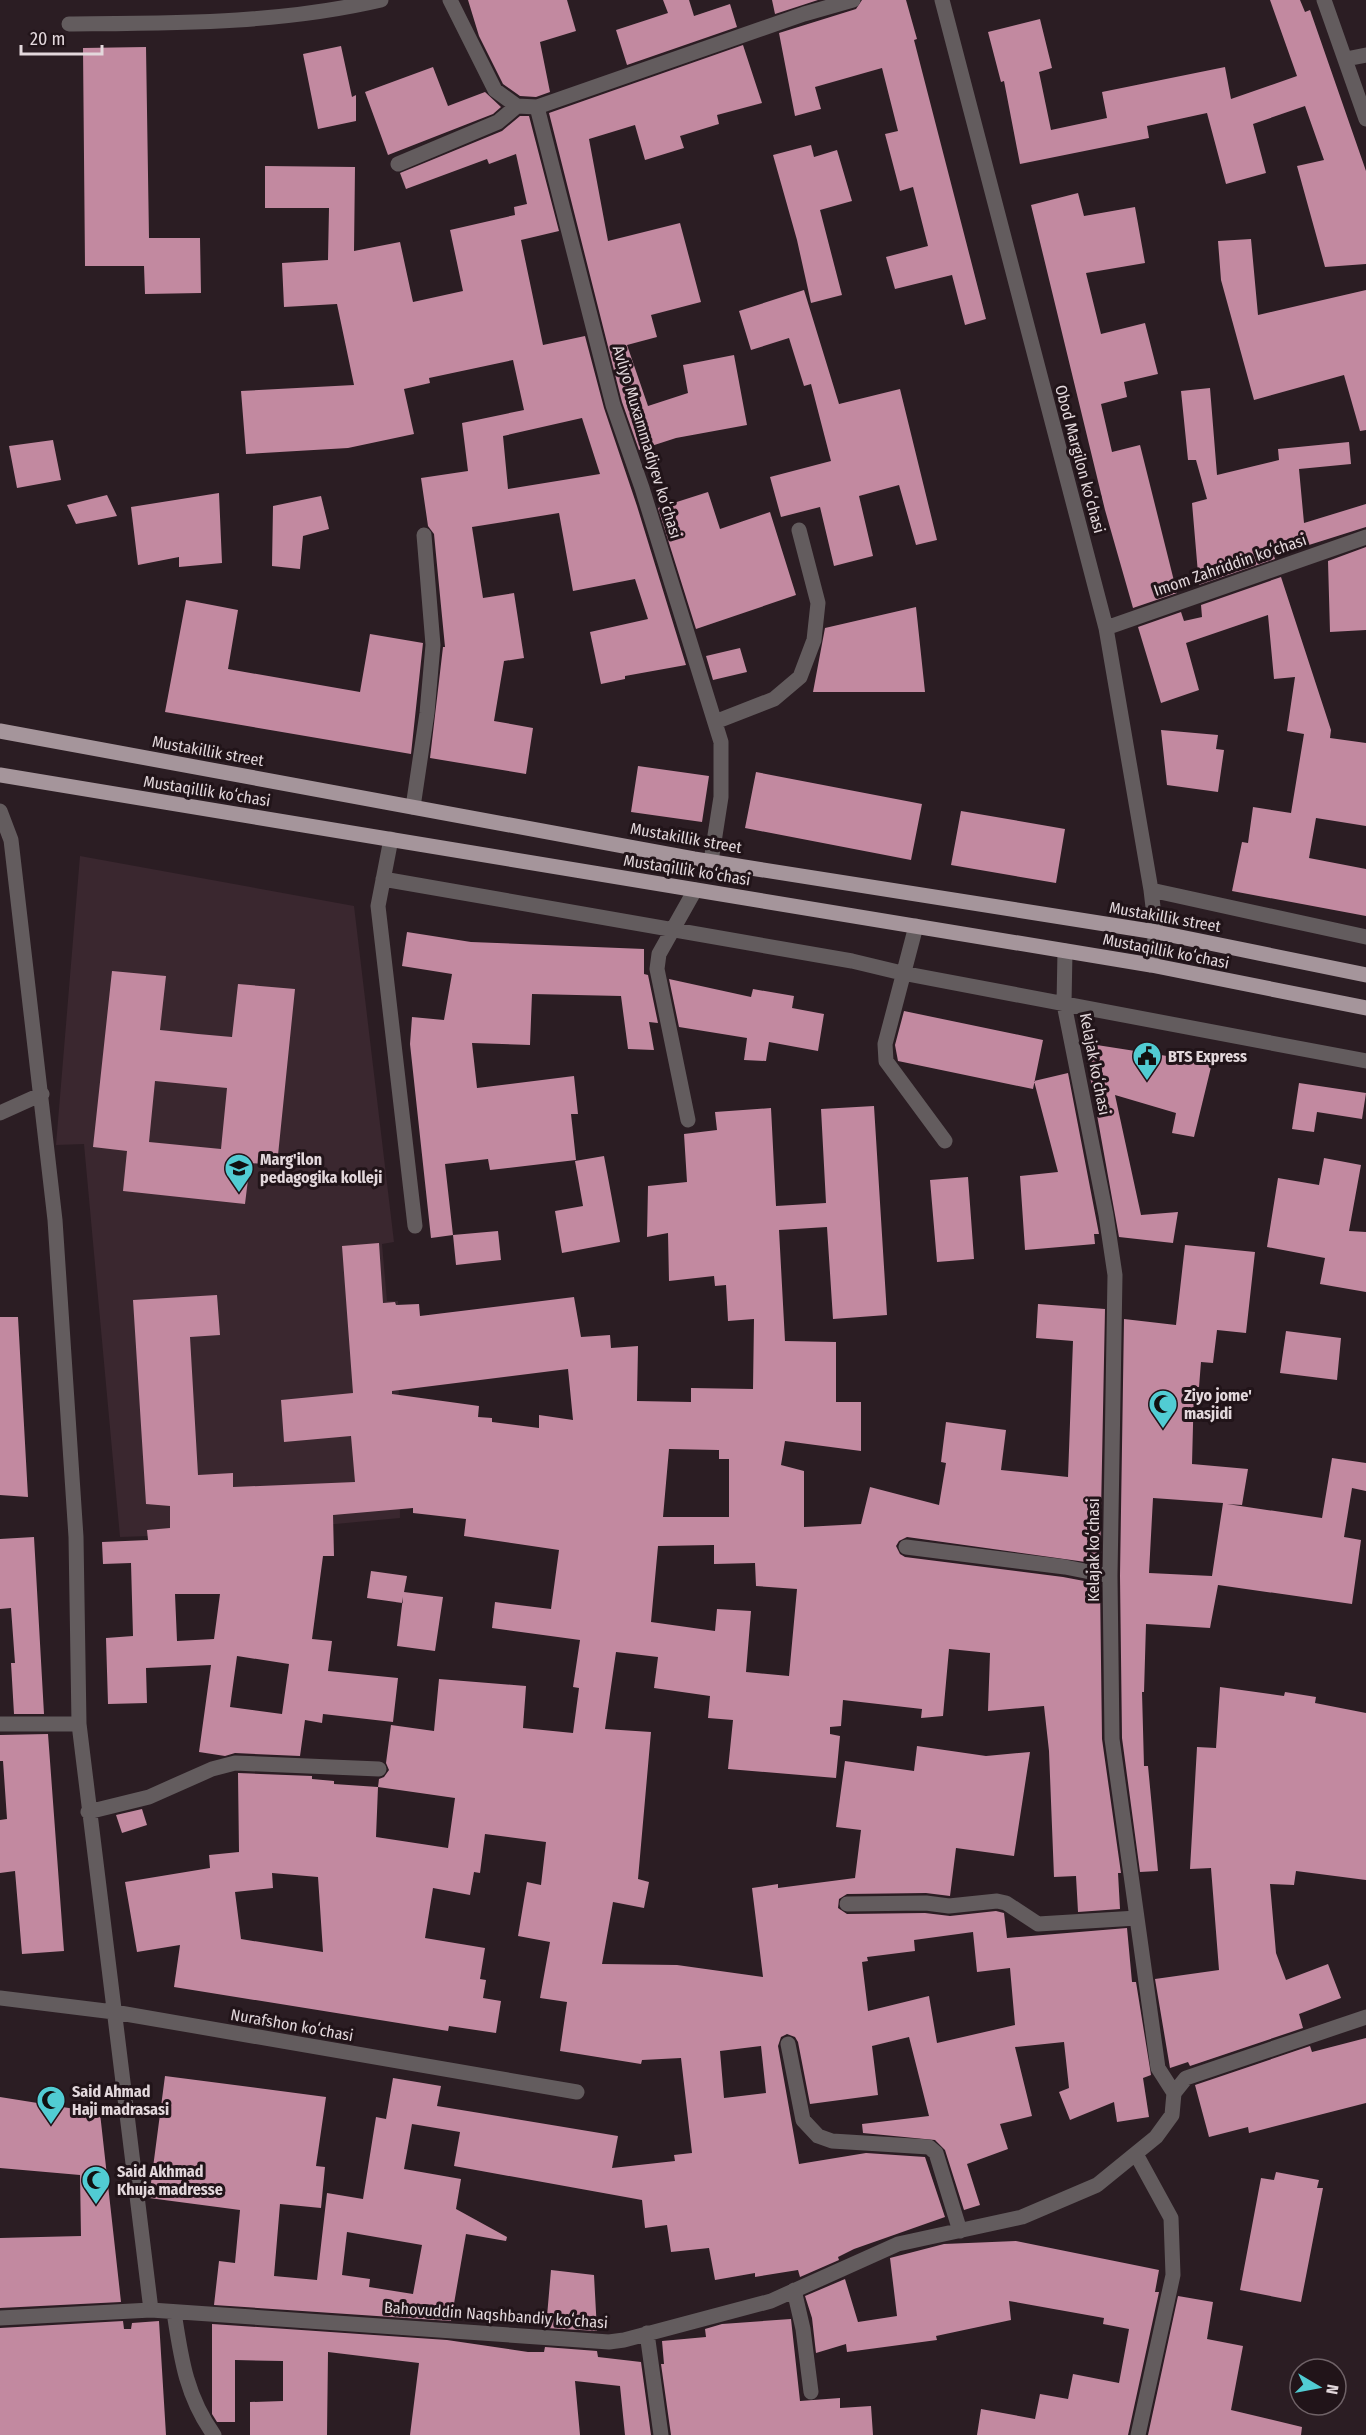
<svg xmlns="http://www.w3.org/2000/svg" width="1366" height="2435" viewBox="0 0 1366 2435" font-family="'Fira Sans Condensed',sans-serif">
	<rect width="100%" height="100%" fill="#2b1d23"/>
	<path fill="#3a272f" d="M80,856L354,906L394,1242L382,1244L387,1301H398L400,1518L238,1533L120,1537L84,1144L56,1145Z"/>
	<path fill="#c289a0" fill-rule="evenodd" d="M468,0H567L576,31L540,42L550,92L536,97L520,96L503,84L479,36Z
		M663,0H689L694,16L730,4L737,27L627,65L616,30L668,13Z
		M772,0H818L775,14Z
		M862,0H906L917,39L914,40L986,319L965,325L952,275L895,289L886,257L928,246L913,187L900,191L885,134L898,131L882,68L815,87L821,109L795,116L779,33L856,9Z
		M1270,0H1300L1305,12L1310,10L1366,171V264L1325,267L1297,166L1324,160L1305,106L1253,124L1266,173L1226,184L1207,113L1147,126L1149,138L1020,164L1004,81L1001,82L988,32L1040,19L1052,68L1039,72L1051,130L1107,118L1102,92L1225,67L1231,99L1297,76Z
		M743,45L762,103L717,115L719,124L680,136L684,148L645,160L635,125L589,139L608,241L680,223L701,302L651,315L657,337L627,345L648,406L688,393L683,365L734,355L747,425L676,438L639,450L622,402L549,113Z
		M341,46L352,97L356,95V121L318,129L303,54Z
		M146,47L149,238H200L201,293L145,294L144,266H85L83,48Z
		M433,67L448,106L485,92L501,107L493,114L388,155L365,92Z
		M520,116H529L559,231L521,240L543,345L585,336L604,408L637,506L686,665L625,676V679L601,684L590,632L648,619L635,579L573,591L559,513L472,527L483,598L514,593L524,658L504,661L494,721L533,728L526,774L430,758L443,647H445L434,534L428,526L421,478L468,471L462,423L524,410L513,360L429,378L430,383L404,389L414,434L348,448L246,454L241,391L354,385L337,304L284,307L282,263L328,260L329,208H265V166L355,167L354,251L400,242L413,302L463,291L450,230L515,215L514,207L527,204L516,154L489,164L487,159L406,189L400,173L502,131ZM582,418L600,474L508,489L503,436Z
		M811,145L814,157L837,150L852,201L820,210L842,295L811,303L797,240L773,155Z
		M1078,193L1084,216L1135,207L1145,263L1086,273L1101,334L1145,323L1158,374L1124,382L1127,397L1101,404L1112,452L1140,445L1177,593L1133,608L1105,510L1031,205Z
		M1251,239L1258,315L1366,290V430L1360,431L1344,375L1254,400L1221,280L1218,241Z
		M804,290L839,404L900,389L937,540L916,545L899,485L859,496L873,556L834,566L820,507L781,517L770,477L831,461L811,384L804,386L789,338L751,350L739,311Z
		M1210,388L1217,475L1279,460L1278,449L1349,442L1351,464L1299,469L1304,523L1366,504V527L1274,556L1275,559L1199,585L1192,503L1207,499L1196,460H1188L1181,391Z
		M53,440L61,480L17,488L9,446Z
		M708,492L720,529L770,512L796,595L696,629L658,508Z
		M219,493L222,563L179,567V557L138,565L131,507Z
		M107,495L117,516L76,524L67,505Z
		M321,496L329,529L303,536L300,569L272,566L273,506Z
		M1366,547V630L1330,632L1328,561Z
		M1281,577L1331,730L1330,738L1366,743V826L1316,818L1309,858L1366,869V916L1232,891L1242,842L1248,843L1253,807L1291,813L1304,734L1287,731L1295,677L1274,679L1268,615L1186,643L1199,690L1161,703L1138,627L1181,612L1184,621L1202,617L1201,605Z
		M186,600L238,610L228,669L360,692L370,634L423,643L411,754L165,712Z
		M916,607L925,692H813L825,628Z
		M740,648L747,672L713,680L706,656Z
		M1161,730L1218,735L1216,749L1224,750L1218,792L1167,785Z
		M638,766L709,776L702,822L631,812Z
		M756,772L922,804L911,860L745,828Z
		M961,811L1065,829L1056,883L951,865Z
		M407,932L471,942L644,949V974L648,975L658,1023L649,1022L654,1050L628,1049L621,996L532,994L530,1045L472,1043L477,1088L574,1076L578,1114H571L576,1160L490,1170L488,1159L445,1164L453,1235L431,1238L410,1044L412,1017L444,1020L452,974L402,966Z
		M112,971L166,976L160,1030L198,1034L232,1037L238,984L295,989L277,1165L250,1163L245,1204L123,1191L127,1151L93,1147ZM155,1081L227,1088L221,1149L149,1142Z
		M669,979L751,997L753,989L794,996L792,1008L824,1014L818,1051L769,1042L766,1061L744,1060L747,1038L679,1027Z
		M904,1011L1043,1040L1033,1089L898,1061L895,1045Z
		M1084,1043L1212,1063L1194,1137L1172,1133L1176,1113L1115,1095L1141,1215L1178,1212L1173,1243L1119,1237Z
		M1068,1073L1099,1234H1094L1095,1244L1025,1250L1020,1176L1058,1172L1034,1081Z
		M1299,1083L1366,1093L1362,1119L1317,1112L1314,1132L1292,1129Z
		M874,1106L887,1315L833,1319L827,1227L779,1230L785,1341L836,1342V1402H861V1451L785,1441L781,1465L804,1471V1527L861,1524L870,1487L939,1505L946,1463L941,1462L946,1422L1006,1430L1001,1470L1068,1477L1073,1341L1036,1338L1038,1304L1105,1309L1100,1564L907,1537L899,1541L896,1546L900,1554L905,1557L1063,1577L1100,1584L1102,1739L1121,1873H1118L1120,1909L1078,1912L1076,1876L1054,1877L1049,1751L1044,1706L988,1711L990,1653L949,1649L943,1716L921,1718L922,1709L843,1700L841,1726L830,1727V1734L840,1736L836,1778L728,1769L733,1720L708,1718L710,1696L654,1688L658,1657L616,1652L605,1729L651,1732L638,1879L649,1882L644,1908L613,1902L602,1964L677,1965L763,1977L752,1888L778,1884V1888L855,1878L861,1830L836,1827L845,1761L914,1771L917,1746L986,1756L1030,1752L1014,1856L956,1848L950,1896L926,1893L847,1894L839,1899L838,1908L847,1914L925,1913L950,1916L996,1911L1004,1913L1007,1938L1127,1928L1132,1982H1136L1151,2075L1143,2078L1149,2117L1117,2122L1114,2102L1070,2120L1059,2092L1069,2088L1064,2042L1015,2047L1032,2116L1000,2124L1008,2149L967,2164L980,2205L964,2210L945,2150L935,2140L863,2133L862,2124L929,2116L909,2037L872,2046L878,2095L810,2104L798,2042L795,2037L787,2034L781,2037L778,2046L799,2164L866,2153L925,2157L945,2217L854,2249L838,2257L839,2260L800,2277L798,2270L755,2277V2273L715,2280L709,2248L671,2252L667,2225L645,2228L642,2200L454,2166L460,2132L412,2124L404,2169L461,2179L456,2209L507,2237L506,2241L466,2234L451,2321L214,2305L219,2261L235,2263L240,2210L149,2198L165,2076L326,2097L316,2166L325,2167L321,2208L280,2204L274,2276L317,2280L327,2193L363,2199L376,2117L386,2119L393,2078L441,2086L437,2106L618,2136L612,2168L675,2161L674,2155L692,2153L681,2058L642,2060L641,2064L560,2051L567,2002L540,1998L550,1942L518,1936L527,1882L541,1885L546,1842L485,1834L480,1873L474,1872L470,1895L433,1888L425,1938L485,1948L480,1979L486,1980L483,1998L501,2001L496,2033L449,2026L448,2031L174,1987L180,1945L137,1952L125,1882L210,1868L209,1855L239,1852L238,1773L312,1776V1779L334,1781V1784L378,1787L379,1779L384,1777L389,1770L386,1763L391,1725L434,1731L439,1679L526,1686L523,1728L573,1733L579,1688L573,1687L580,1640L492,1628L495,1602L551,1609L559,1550L464,1536L466,1519L413,1513V1508L333,1515L334,1556H323L312,1639L332,1641L328,1671L398,1678L393,1722L323,1714L322,1723L305,1720L300,1756L235,1753L225,1756L199,1752L211,1665L146,1668L147,1703L108,1704L106,1638L133,1636L131,1563L103,1564L102,1542L148,1540L147,1530L170,1528V1506L146,1504L133,1300L217,1295L220,1335L190,1337L198,1475L233,1473V1487L355,1482L351,1436L284,1442L281,1400L353,1393L342,1246L379,1243L383,1303L395,1302L396,1305L419,1304L420,1316L574,1297L581,1337L610,1335L611,1348L638,1346L637,1401L691,1402V1388L753,1389L754,1319L728,1321L726,1285L715,1286L714,1276L669,1281L668,1233L647,1237L648,1186L687,1182L684,1134L717,1130L715,1112L771,1108L776,1206L826,1203L821,1109ZM568,1369L573,1420L539,1415V1428L492,1422V1418L478,1417L479,1406L392,1394V1391ZM669,1449L719,1450V1459H729V1517H663ZM714,1545V1564L755,1563L756,1586L797,1589L789,1676L746,1672L751,1611L717,1609L715,1631L651,1622L658,1546ZM175,1594H220L214,1639L177,1641ZM237,1656L289,1664L282,1714L230,1707ZM378,1787L455,1798L448,1848L376,1837ZM272,1873L318,1877L323,1952L241,1939L235,1892L273,1888ZM973,1932L977,1972L1010,1968L1015,2025L937,2043L929,1996L868,2011L862,1962L868,1961L867,1957L915,1951L914,1940ZM761,2046L766,2093L724,2098L720,2051ZM347,2232L422,2245L413,2294L369,2287L370,2279L342,2275Z
		M604,1156L620,1242L562,1253L555,1211L583,1206L575,1161Z
		M1324,1158L1361,1165L1349,1231L1366,1232V1292L1320,1284L1325,1258L1267,1247L1278,1178L1319,1185Z
		M968,1177L974,1259L937,1262L930,1180Z
		M498,1231L501,1260L456,1265L453,1235Z
		M1185,1245L1255,1252L1246,1333L1217,1330L1213,1363L1201,1362L1199,1387H1194L1192,1464L1248,1469L1242,1505L1227,1504L1322,1518L1332,1458L1366,1463V1491L1352,1488L1344,1537L1361,1540L1352,1604L1218,1585L1210,1628L1146,1624L1144,1692H1142L1144,1766H1148L1158,1871L1140,1872L1122,1738L1120,1576L1124,1319L1176,1325ZM1153,1498L1223,1503L1212,1576L1149,1573Z
		M0,1317H18L28,1497L0,1495Z
		M1286,1331L1341,1338L1337,1380L1280,1373Z
		M34,1537L44,1714H14L11,1663H15L11,1608L0,1609V1539Z
		M371,1571L407,1576L404,1592L443,1597L435,1651L397,1646L403,1597V1603L367,1598Z
		M1220,1687L1284,1696L1285,1692L1316,1697L1315,1703L1366,1713V1880L1296,1871L1294,1885L1270,1884L1276,1953L1286,1980L1328,1964L1341,1998L1299,2014L1303,2028L1190,2066L1188,2062L1170,2068L1155,1979L1219,1970L1211,1868L1190,1869L1197,1747L1216,1748Z
		M48,1734L64,1951L22,1954L15,1871L0,1873V1820L7,1819L3,1761H0V1735Z
		M142,1809L147,1825L122,1833L116,1815Z
		M1366,2038V2103L1249,2133L1248,2127L1209,2137L1195,2085L1310,2046L1312,2052Z
		M0,2097L100,2113L121,2302L0,2308V2238L81,2236L80,2175L0,2168Z
		M1276,2172L1319,2180L1317,2188H1323L1301,2302L1240,2290L1261,2178L1274,2180Z
		M1016,2241L1159,2270L1155,2292H1159L1128,2435H977L981,2409L1035,2419L1040,2394L1068,2399L1073,2374L1119,2383L1129,2329L1103,2324L1104,2318L1009,2301L1011,2320L936,2336L937,2340L847,2352L846,2344L816,2353L812,2318L805,2296L845,2279L858,2322L897,2316L890,2258L944,2244Z
		M551,2270L594,2275L597,2331L546,2328Z
		M1178,2296L1213,2302L1207,2339L1243,2346L1231,2410L1302,2427L1301,2435H1148Z
		M791,2319L800,2401L840,2398V2408L871,2406L873,2435H671L661,2364H664L662,2341L706,2337L705,2329L722,2324Z
		M123,2321L124,2329H131L132,2323L159,2321L166,2435H0V2328Z
		M212,2324L447,2340L528,2352H544L545,2347L597,2351L598,2357L641,2362L651,2435H625L620,2386L575,2381L580,2435H410L419,2363L328,2352L327,2435H250V2402L283,2401V2361L235,2360V2422H217L212,2414Z"/>
	<g fill="none" stroke-linecap="round" stroke-linejoin="round">
		<path stroke="#635c5e" stroke-width="15" d="M450,0L495,90L517,106L537,107L613,405L642,488L721,742V797L711,861
			M942,0L1106,628L1151,890L1156,932L1151,965
			M1324,0L1366,119
			M69,24C173,23 279,24 381,0
			M1346,59L1366,55
			M537,107L804,14L853,0
			M398,164L498,122L517,106
			M1106,628L1366,537
			M715,722L774,699L800,677L814,640L818,603L799,530
			M413,807L427,713L433,645L424,535
			M0,811L11,840L55,1220L76,1537L79,1724L151,2310
			M391,839L378,906L415,1226
			M383,879L852,961L902,973L1366,1061
			M1151,890L1366,937
			M916,926L885,1044L886,1061L945,1141
			M1065,951L1064,1004L1106,1215L1115,1275L1110,1576L1112,1739L1158,2068L1174,2093
			M0,1113L42,1094
			M688,1120L657,969L659,954L695,890
			M906,1547L1065,1567L1110,1576
			M0,1724H79
			M88,1812L149,1797L212,1769L235,1763L379,1769
			M847,1904L926,1903L949,1906L997,1901L1006,1903L1038,1924L1137,1918
			M0,1998L114,2012L577,2092
			M788,2044L803,2120L818,2136L832,2141L929,2147L936,2153L960,2231
			M1136,2154L1171,2218L1173,2275L1138,2435
			M794,2290L803,2329L811,2392
			M174,2312C181,2358 186,2396 214,2435
			M0,2318L151,2310L609,2342L624,2340L771,2301L898,2244L1022,2217L1097,2185L1156,2137L1172,2115L1174,2093L1186,2078L1366,2017
			M647,2333L661,2435"/>
		<path stroke="#a5959b" stroke-width="15" d="M0,731L694,859L1156,932L1366,975
			M0,775L1151,965L1366,1008"/>
	</g>
	<defs>
		<g id="civic-pin" transform="scale(1.5)"><path d="M0 17L-7.5 6A9.5 9.5 0 1 1 7.5 6Z" fill="#51ccd3" stroke="#211419"/><path d="M-.6-6.5H3V-4.5H.6V-3L4-1V1h2V6H-6V1h2V-1L-.6-3ZM-1.2 2.5V6h2.4V2.5Z" fill="#111"/></g>
		<g id="university-pin" transform="scale(1.5)"><path d="M0 17L-7.5 6A9.5 9.5 0 1 1 7.5 6Z" fill="#51ccd3" stroke="#211419"/><path d="M0-5L7-2L0 1L-7-2ZM-4 1L0 2.5L4 1V4Q0 6-4 4Z" fill="#111"/></g>
		<g id="mosque-pin" transform="scale(1.5)"><path d="M0 17L-7.5 6A9.5 9.5 0 1 1 7.5 6Z" fill="#51ccd3" stroke="#211419"/><path d="M3.5-4.9A6 6 0 1 0 3.5 4.9A5 5 0 1 1 3.5-4.9Z" fill="#111"/></g>
	</defs>
	<g fill-rule="evenodd">
		<use href="#civic-pin" x="1147" y="1056"/>
		<use href="#university-pin" x="239" y="1168"/>
		<use href="#mosque-pin" x="1163" y="1404"/>
		<use href="#mosque-pin" x="51" y="2100"/>
		<use href="#mosque-pin" x="96" y="2180"/>
	</g>
	<g text-anchor="middle" dominant-baseline="central" stroke-width="6" stroke-linejoin="round" paint-order="stroke">
		<g font-size="16" fill="#e3d8dc" stroke="#211419">
			<text transform="translate(647 442) rotate(73)">Avliyo Muxammadiyev koʻchasi</text>
			<text transform="translate(1080 459) rotate(75)">Obod Margilon koʻchasi</text>
			<text transform="translate(1230 565) rotate(-19)">Imom Zahriddin koʻchasi</text>
			<text transform="translate(208 751) rotate(10)">Mustakillik street</text>
			<text transform="translate(207 791) rotate(9)">Mustaqillik koʻchasi</text>
			<text transform="translate(686 838) rotate(10)">Mustakillik street</text>
			<text transform="translate(687 870) rotate(9)">Mustaqillik koʻchasi</text>
			<text transform="translate(1165 917) rotate(10)">Mustakillik street</text>
			<text transform="translate(1166 951) rotate(11)">Mustaqillik koʻchasi</text>
			<text transform="translate(1095 1064) rotate(79)">Kelajak koʻchasi</text>
			<text transform="translate(1093 1550) rotate(-90)">Kelajak koʻchasi</text>
			<text transform="translate(292 2025) rotate(10)">Nurafshon koʻchasi</text>
			<text transform="translate(496 2315) rotate(4)">Bahovuddin Naqshbandiy koʻchasi</text>
		</g>
		<g font-size="16" font-weight="bold" fill="#e3d8dc" stroke="#211419" text-anchor="start">
			<text x="1168" y="1056">BTS Express</text>
			<text x="260" y="1159">Marg'ilon<tspan x="260" dy="18">pedagogika kolleji</tspan></text>
			<text x="1184" y="1395">Ziyo jome'<tspan x="1184" dy="18">masjidi</tspan></text>
			<text x="72" y="2091">Said Ahmad<tspan x="72" dy="18">Haji madrasasi</tspan></text>
			<text x="117" y="2171">Said Akhmad<tspan x="117" dy="18">Khuja madresse</tspan></text>
		</g>
	</g>
	<g transform="translate(1318 2387) rotate(100)"><circle r="28" fill="#211419" stroke="#6f6267" stroke-width="1.5"/>
	<path d="M0-4.5L10 22L0 15L-10 22Z" fill="#51ccd3"/>
	<text y="-9" font-size="16" font-weight="bold" text-anchor="middle" fill="#e3d8dc">N</text>
	</g>
	<path d="M21 45v9h81v-9" fill="none" stroke="#e3d8dc" stroke-width="3"/>
	<text x="30" y="45" font-size="18" fill="#e3d8dc" stroke="#211419" stroke-width="4.5" paint-order="stroke">20 m</text>
</svg>
